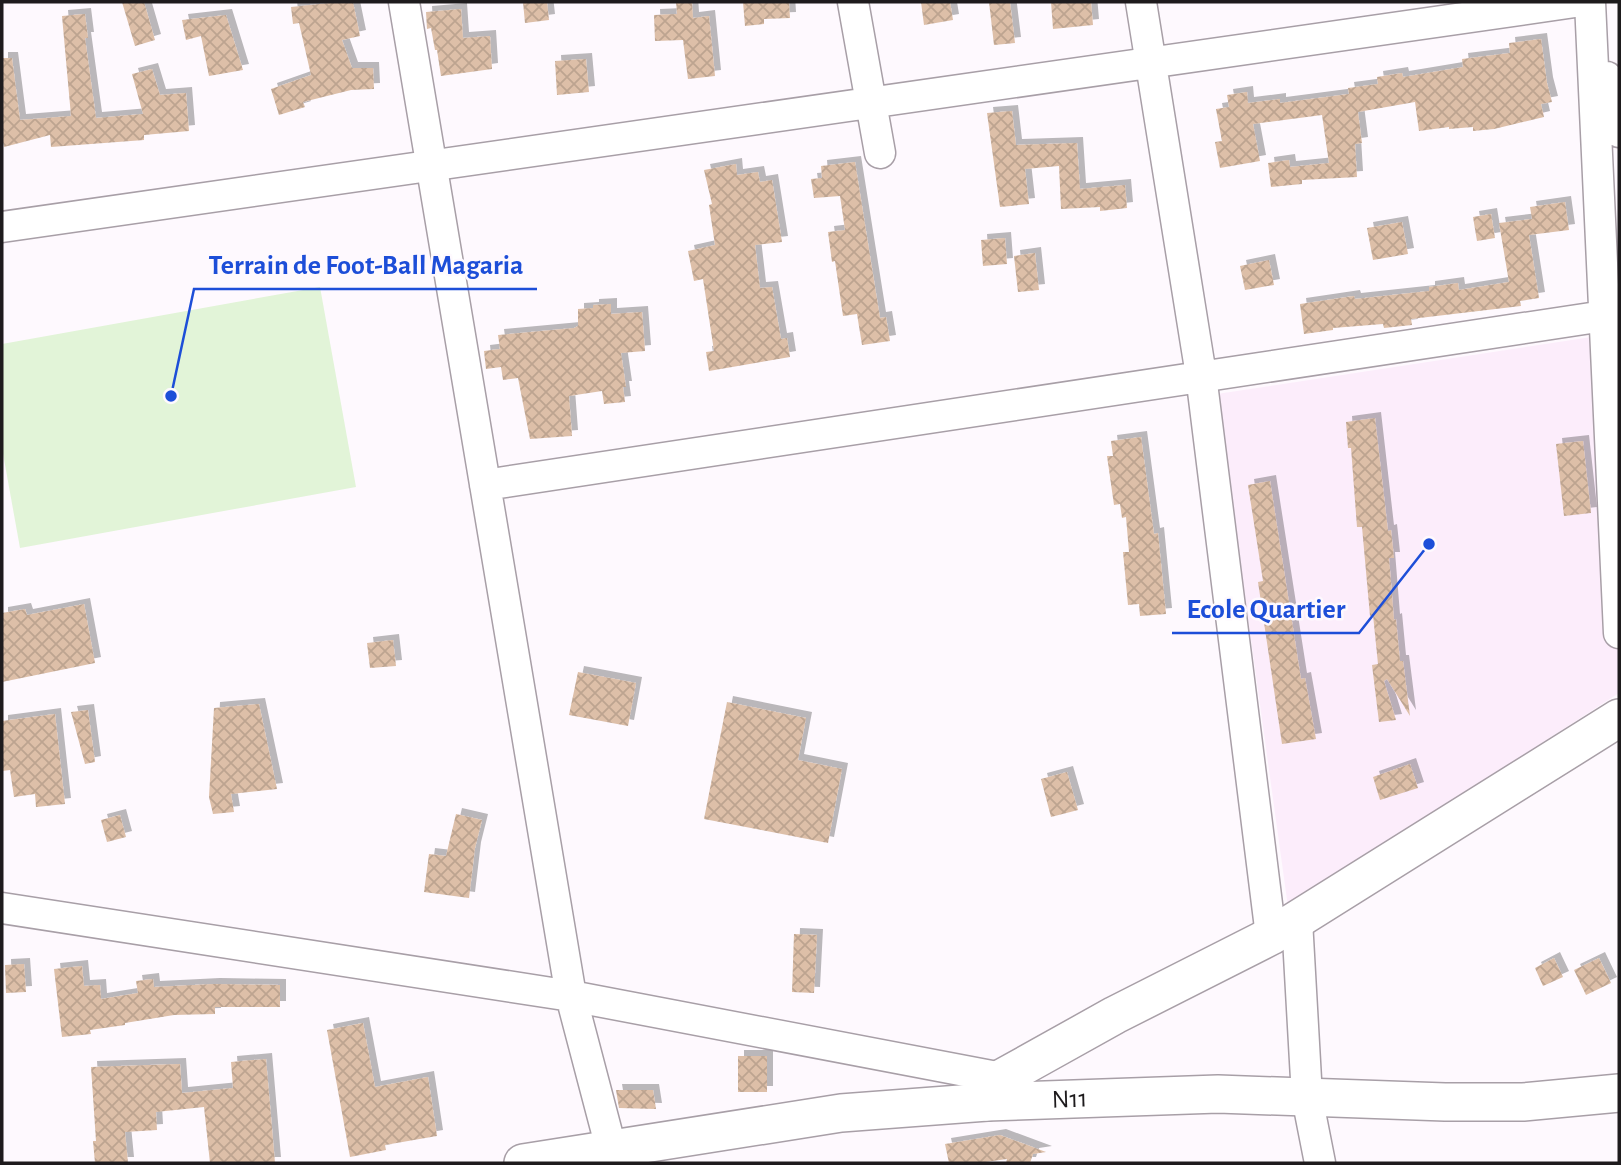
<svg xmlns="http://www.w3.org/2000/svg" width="1621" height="1165" viewBox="0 0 1621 1165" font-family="'Alegreya Sans',sans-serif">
	<defs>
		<pattern id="building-cross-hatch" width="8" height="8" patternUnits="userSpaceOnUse" patternTransform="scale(1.75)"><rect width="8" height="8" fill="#ddbfa8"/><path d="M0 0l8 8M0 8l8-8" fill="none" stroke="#bda490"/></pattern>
		<filter id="shadow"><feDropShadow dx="6" dy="-6" stdDeviation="0" flood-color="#0004"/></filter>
	</defs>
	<rect width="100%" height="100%" fill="#fef9fe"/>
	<path fill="#fcedfb" d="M1618,333L1619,693L1288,907L1217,394Z"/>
	<path fill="#e2f4d8" d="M320,287L356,487L20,548L2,448V344Z"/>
	<path fill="url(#building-cross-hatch)" filter="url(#shadow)" d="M122,2H144L155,40L135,46Z
		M339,2H353L360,36L342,40L352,68H373L374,89L351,90L303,102L305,107L279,115L271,89L311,75L299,23L293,24L291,7Z
		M523,2H547L549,20L525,23Z
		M676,2H692L693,18L709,16L715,76L688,79L683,40L655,41L654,15L677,14Z
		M743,2H789L790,18L764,19V24L745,26Z
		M921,2H950L953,20L924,25Z
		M989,2H1010L1015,43L994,45Z
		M1051,2H1091L1093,25L1053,29Z
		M461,9L463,38L490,36L492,69L441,76L437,50H435L431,28L427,29L426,12Z
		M85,14L88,38H85L96,118L143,114L132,74L152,69L160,95L186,93L189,131L144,135V140L51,147L50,135L4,147L2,137V58H12L20,120L71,116L62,16Z
		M226,15L243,70L209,76L201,36L186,40L182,20Z
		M1541,39L1547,83L1552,102L1541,104L1544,117L1494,129L1473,131V127L1449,129V127L1419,131L1415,102L1358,112L1362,143L1355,144L1357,177L1302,180V184L1271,187L1268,163L1289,160L1290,167L1329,163L1322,115L1253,124L1260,161L1220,168L1215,142L1222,141L1216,109L1229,107L1227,95L1247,92L1248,103L1280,99V103L1349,94L1348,88L1378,84L1377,77L1402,73L1403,77L1463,67L1462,59L1510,53L1509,43Z
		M586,59L589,92L557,95L555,61Z
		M1012,111L1016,145L1077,143L1080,189L1125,185L1127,208L1100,211V207L1061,209L1059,166L1025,169L1029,204L1000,207L987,113Z
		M855,162L880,318L886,317L890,341L862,345L857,314L843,316L835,261L832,262L828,232L845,230L840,196L814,198L811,179L822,178L821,166Z
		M736,164L737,175L758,172L760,182L772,180L782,242L755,245L760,288L772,287L781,339L787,338L790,357L709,371L706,352L714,351L703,279L694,281L688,251L715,245L709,205L712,204L704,170Z
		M1565,202L1569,230L1529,235L1539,298L1520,301L1521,306L1411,319L1412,325L1384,328L1383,324L1333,328V330L1304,334L1300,304L1354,296L1355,299L1429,291V287L1458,283L1459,290L1509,282L1499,223L1532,219L1530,207Z
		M1491,214L1495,238L1477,241L1473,217Z
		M1402,222L1408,254L1373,260L1367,228Z
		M1005,238L1007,264L983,266L981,240Z
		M1035,253L1039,290L1018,292L1014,256Z
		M1269,260L1274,285L1245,290L1240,266Z
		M611,304V314L642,312L645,351L621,353L626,387H623L625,402L604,404L602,391L569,396L572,436L530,439L518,378L503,380L501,367L486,369L484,351L500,349L498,335L574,328L578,326V309L593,308V305Z
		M1375,418L1388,531L1391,530L1394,558H1389L1394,620L1396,619L1400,661H1403L1410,716L1387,679L1384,681L1396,720L1379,722L1372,665L1378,664L1373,615L1370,616L1362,527H1357L1351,448H1348L1346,422Z
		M1141,437L1154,534L1158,533L1166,614L1140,616L1139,604L1128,605L1123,552H1129L1126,517L1122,518L1120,504L1114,505L1107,456H1113L1111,441Z
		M1583,441L1591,513L1564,516L1556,444Z
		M1270,481L1301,679L1305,678L1316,739L1282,744L1258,582L1263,581L1248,485Z
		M84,604L95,663L2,682V613L25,609L27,615Z
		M393,640L396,666L370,668L367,643Z
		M578,672L636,683L628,726L569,715Z
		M727,702L806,718L798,760L842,769L828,843L704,819Z
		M259,704L277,789L231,794L234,812L213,814L209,797L214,708Z
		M88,710L95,762L85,764L71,712Z
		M55,714L65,804L36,807L35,794L14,797L10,770L2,771V721Z
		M1410,764L1418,788L1380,800L1373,777Z
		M1067,772L1078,810L1051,817L1041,779Z
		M456,814L482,820L475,848L469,898L424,892L429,854L446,856Z
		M120,815L126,837L107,842L101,820Z
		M794,934L817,935L814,993L792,992Z
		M1554,958L1563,977L1543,986L1535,968Z
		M1599,958L1611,983L1586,995L1574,970Z
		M24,964L26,992L6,993L5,965Z
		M82,966L84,986L100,985L101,999L138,993L136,981L153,979L154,987L214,984L280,985V1007H215V1014L174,1015L125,1023V1025L90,1030L91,1034L62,1037L54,969Z
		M363,1023L375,1087L428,1077L437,1136L385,1145L386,1150L350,1157L327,1030Z
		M738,1056H767V1092H738Z
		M266,1059L275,1163H210L204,1107L156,1112L157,1130L125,1132L128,1163H95L93,1141H96L91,1067L180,1064L182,1093L233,1088L231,1062Z
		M616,1090H653L656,1109L619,1108Z
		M1000,1135L1046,1152L1033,1154L1030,1163H1006L1007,1159L978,1163H949L945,1144Z"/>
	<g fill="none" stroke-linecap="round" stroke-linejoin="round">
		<g stroke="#a89fa7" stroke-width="33">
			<path id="minor" d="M404,2L571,996L611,1148V1163
				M853,2L880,153
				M1141,2L1201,375L1271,936
				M1590,2L1619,633
				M1607,77L1619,132
				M2,227L1575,2
				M485,485L1604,316
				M2,908L571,996L1002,1078
				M1297,920L1307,1097L1320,1163"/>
		</g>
		<g stroke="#a89fa7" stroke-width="40">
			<g id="major">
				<path d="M987,1102L1002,1078L1115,1015L1271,936L1619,718"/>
				<path id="s1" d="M523,1163L841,1113L987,1102L1218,1094L1445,1102H1523L1619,1093"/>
			</g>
		</g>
		<use href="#minor" stroke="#fff" stroke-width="30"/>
		<use href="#major" stroke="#fff" stroke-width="37"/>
	</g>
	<g text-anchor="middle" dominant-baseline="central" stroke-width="5" stroke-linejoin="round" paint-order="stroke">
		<g font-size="26" fill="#1e1b1d" stroke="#fef9fe">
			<text stroke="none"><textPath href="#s1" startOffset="551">N11</textPath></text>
		</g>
	</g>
	<path fill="none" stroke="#1d4ed8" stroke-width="2.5" d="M171 396L194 289H537M1429 544L1359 633H1172"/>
	<g fill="#1d4ed8" stroke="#fef9fe" stroke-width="2.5">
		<circle cx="171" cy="396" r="7"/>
		<circle cx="1429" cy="544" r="7"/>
	</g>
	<g font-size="28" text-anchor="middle" font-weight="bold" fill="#1d4ed8" stroke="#fef9fe" stroke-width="5" stroke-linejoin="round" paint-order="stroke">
		<text x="366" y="274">Terrain de Foot-Ball Magaria</text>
		<text x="1266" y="618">Ecole Quartier</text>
	</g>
	<rect width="1621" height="1165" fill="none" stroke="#1e1b1d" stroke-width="7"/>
</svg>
